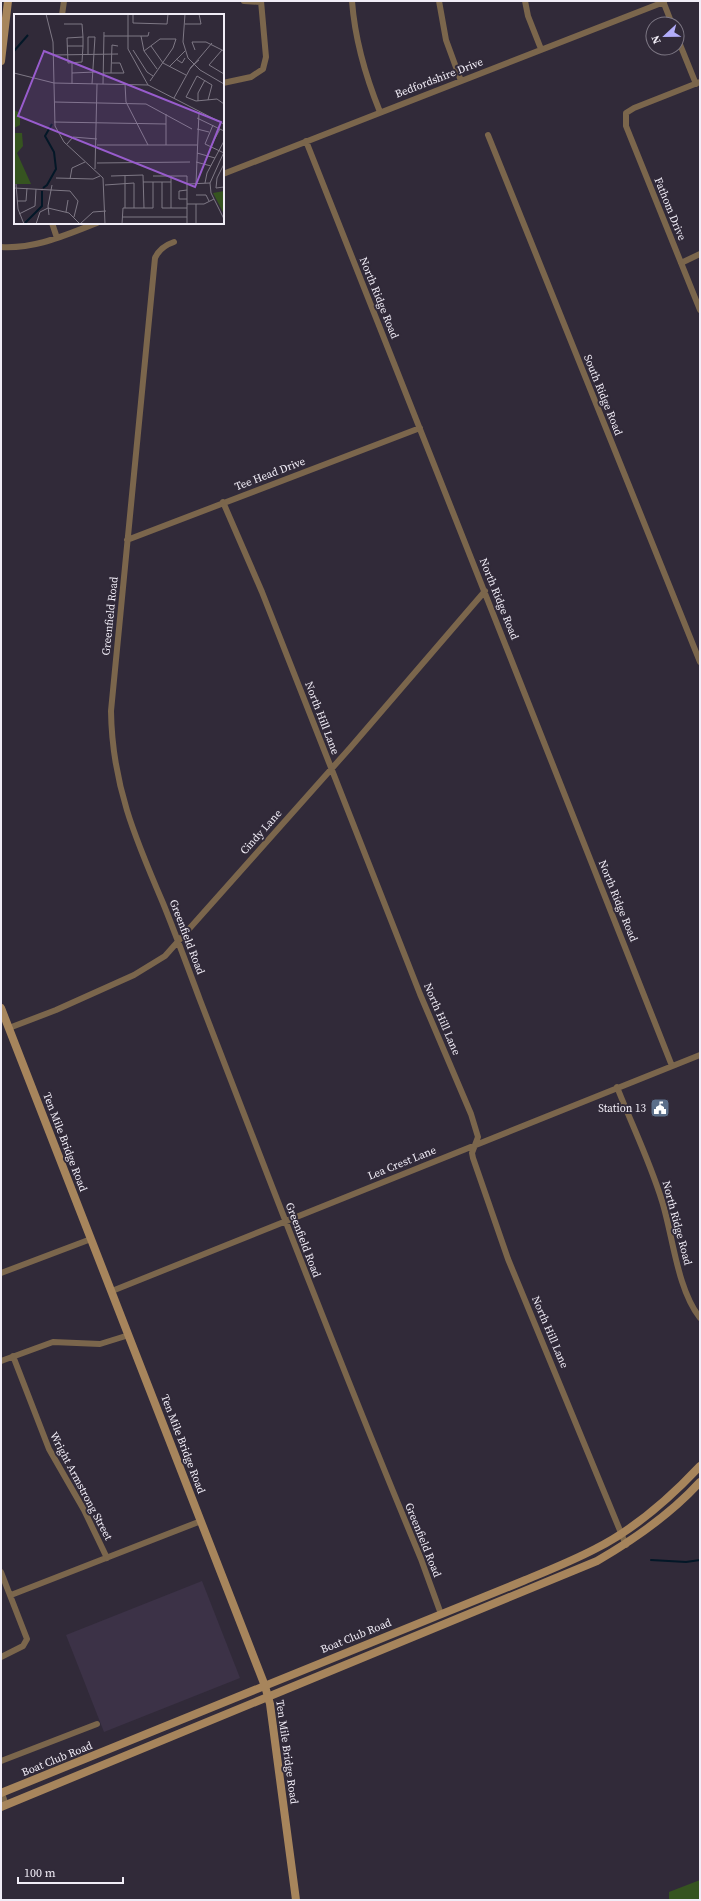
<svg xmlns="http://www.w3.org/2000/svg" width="701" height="1901" viewBox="0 0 701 1901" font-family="'Source Serif 4',serif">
	<rect width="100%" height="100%" fill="#312a39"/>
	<path fill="#3c3247" d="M202,1581L240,1678L104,1732L66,1635Z"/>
	<path fill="#365420" d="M700,1880V1900H669V1892Z"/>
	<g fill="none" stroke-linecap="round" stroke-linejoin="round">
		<path stroke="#031727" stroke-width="2" d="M651,1560L686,1562L700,1560"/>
		<path stroke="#7b664c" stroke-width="6" d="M244,1L261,2
			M352,1C355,41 365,75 380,112
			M439,1L446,40L461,81
			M525,1L528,16L541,49
			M663,1L672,24
			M62,15L64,1
			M677,37L696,84
			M700,82L634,108L626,113V126L700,310
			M223,83L251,77L263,69L266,57L261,1
			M488,135L700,662
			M306,141L672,1066
			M223,174L664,2
			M52,223L57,238
			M174,242C165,245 159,249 155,258L111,711C112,784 135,838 163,903C176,935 188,968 200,1000C272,1187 344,1374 421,1559L441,1614
			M1,247C36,249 65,235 97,223
			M681,263L700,254
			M223,502L262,592L420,994L471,1114L478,1137L472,1153L473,1158L508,1259L626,1545
			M127,540L420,428
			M9,1028L56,1010L134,975L165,956L350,748L485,591
			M617,1087C632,1125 650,1162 662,1201C673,1236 677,1289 700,1318
			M1,1273L91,1239
			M112,1291L700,1055
			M13,1356L49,1449L84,1510L107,1558
			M1,1361L53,1342L100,1344L129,1335
			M1,1572L27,1639L23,1646L1,1657
			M11,1595L201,1521
			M1,1761L97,1724
			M1,1791L6,1805"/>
		<path stroke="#a7855c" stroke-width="8" d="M1,61L8,1
			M1,1008L265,1686L270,1704L296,1900
			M1,1793L523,1581C547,1571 572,1561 595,1549C635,1529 670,1498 700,1466
			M1,1807L597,1561C635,1539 670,1515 700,1482"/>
	</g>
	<defs>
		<g id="civic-square" transform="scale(1)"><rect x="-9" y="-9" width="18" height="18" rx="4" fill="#5c6f8a" stroke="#312a39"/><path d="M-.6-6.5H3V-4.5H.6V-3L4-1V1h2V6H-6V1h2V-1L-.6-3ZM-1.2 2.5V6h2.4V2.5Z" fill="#fff"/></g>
	</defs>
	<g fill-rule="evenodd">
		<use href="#civic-square" x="660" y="1108"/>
	</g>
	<g text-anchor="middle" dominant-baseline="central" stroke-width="4" stroke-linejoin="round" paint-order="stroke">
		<g font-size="11" fill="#f1edf7" stroke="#312a39">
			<text transform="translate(439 78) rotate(-21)">Bedfordshire Drive</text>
			<text transform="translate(670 209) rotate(68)">Fathom Drive</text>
			<text transform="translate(379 298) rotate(68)">North Ridge Road</text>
			<text transform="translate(603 395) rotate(68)">South Ridge Road</text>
			<text transform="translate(270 474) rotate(-21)">Tee Head Drive</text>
			<text transform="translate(499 599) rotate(68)">North Ridge Road</text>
			<text transform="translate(110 616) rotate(-84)">Greenfield Road</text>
			<text transform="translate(322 718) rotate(69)">North Hill Lane</text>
			<text transform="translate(261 832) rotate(-48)">Cindy Lane</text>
			<text transform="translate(618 901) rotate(68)">North Ridge Road</text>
			<text transform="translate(187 937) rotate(69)">Greenfield Road</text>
			<text transform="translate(442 1019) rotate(67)">North Hill Lane</text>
			<text transform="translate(65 1142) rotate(69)">Ten Mile Bridge Road</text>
			<text transform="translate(402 1163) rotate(-22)">Lea Crest Lane</text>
			<text transform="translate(677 1223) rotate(75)">North Ridge Road</text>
			<text transform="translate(303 1240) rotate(69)">Greenfield Road</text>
			<text transform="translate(550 1332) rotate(67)">North Hill Lane</text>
			<text transform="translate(183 1444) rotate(69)">Ten Mile Bridge Road</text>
			<text transform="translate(81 1486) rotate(62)">Wright Armstrong Street</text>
			<text transform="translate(423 1540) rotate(68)">Greenfield Road</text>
			<text transform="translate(356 1636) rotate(-22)">Boat Club Road</text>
			<text transform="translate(287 1752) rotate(82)">Ten Mile Bridge Road</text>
			<text transform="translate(57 1759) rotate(-22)">Boat Club Road</text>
		</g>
		<g font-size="11" fill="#f1edf7" stroke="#312a39" text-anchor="end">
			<text x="646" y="1108">Station 13</text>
		</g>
	</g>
	<g transform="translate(14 14)">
		<rect width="210" height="210" fill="#312a39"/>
		<path d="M0,96L6,99V111L0,114ZM0,119H8L9,132L3,139L17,170H0ZM210,177V200L199,179Z" fill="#365420"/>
		<path fill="none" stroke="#031727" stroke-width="2" d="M0,37L14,21M29,174L33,171L42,155L40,138L31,122L38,110M11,209L28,192V177"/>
		<path fill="none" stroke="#7e7885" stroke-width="1" d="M32,0L39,28L41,112L50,128L89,164L91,210M114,0V35L134,71M119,0V9L153,10L154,0M171,0L169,28L174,44L186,56L210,70M50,10H68L69,23V32L68,48L54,49L53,24L69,23M171,10H187L185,0M90,22H134L135,18M127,22L130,37L143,55M53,32H69M137,32L149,49L172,61M119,36L133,58L139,62M181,36L178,28H192L210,37M208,36L195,51L210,60M130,37L146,25H162L159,34L136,67M39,41L104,40M74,41V23H81L78,70M162,45L168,49L171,44M155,53L171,37M176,55L198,29M0,59L40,69L134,71L210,110M58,59L81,58M89,59H110L106,49H98M97,59L98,31L104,32M58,70V49M89,70L90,18M111,70L112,88L134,131M160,84L177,53L185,46M194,86L198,71L183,62L172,83L182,87L203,85L210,90M184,87V79L191,66M41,88L132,90L178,115M183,104L210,117M40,108L152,110M199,111L191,130L210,139M183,115L195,118M53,130L59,123L83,125M83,131H183M152,131V100M197,132L206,115M210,138L196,169L197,179L210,205M183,139L201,144M182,148L197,152M83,149L176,148M210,150L203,164L202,174L210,173M81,155L83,70M97,162L129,161L130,194M139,162H173V210M42,164L79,165L86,162M56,165L58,154L71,148M129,168H157M148,168V194H173M191,169L193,159L210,127M2,170L4,195L10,210M173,170L196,169M182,170L185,98M91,171L120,169V194M0,174L56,177L64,187L60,203M182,181H192L195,187M173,185H165V177L173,176M3,187H12L13,174M173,190H190L200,185M111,194V161M157,194V162M52,198L54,186M5,200L21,192L22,175M35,201L34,192L38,171M108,203H173M22,210L26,198L34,194L55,199L66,210M66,210L79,198L92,197M108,210L109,194H139V168M182,210V190"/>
		<path fill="#985ccd" fill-opacity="0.15" stroke="#985ccd" stroke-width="2" d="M30,37L207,108L181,173L4,102Z"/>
		<rect width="210" height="210" fill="none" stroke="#f1edf7" stroke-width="2"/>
	</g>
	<rect width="701" height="1901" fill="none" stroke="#f1edf7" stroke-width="4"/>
	<g transform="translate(665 36) rotate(248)"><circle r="19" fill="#312a39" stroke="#7e7885"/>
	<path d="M0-3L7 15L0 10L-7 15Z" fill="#b2adfa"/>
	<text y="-6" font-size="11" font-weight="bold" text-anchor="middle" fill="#f1edf7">N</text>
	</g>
	<path d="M18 1877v6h105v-6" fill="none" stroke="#f1edf7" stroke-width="2"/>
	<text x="24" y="1877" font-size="12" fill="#f1edf7" stroke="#312a39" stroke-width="3" paint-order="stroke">100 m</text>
</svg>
